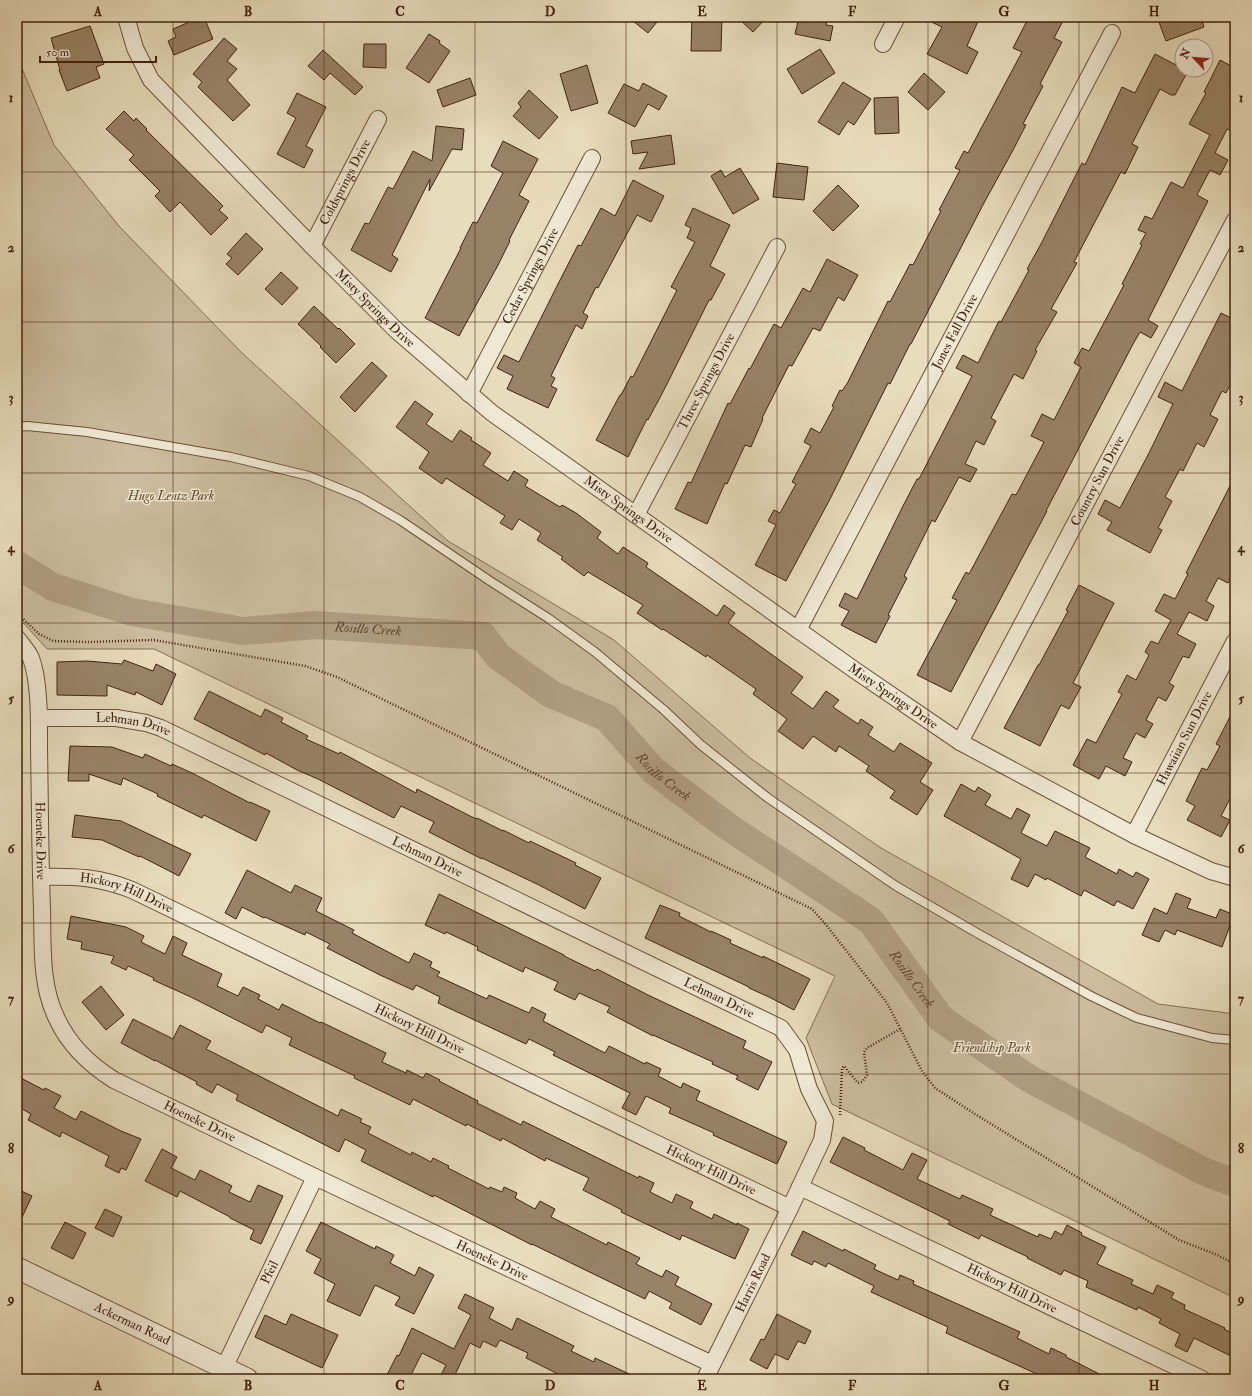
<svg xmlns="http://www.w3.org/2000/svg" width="1252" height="1396" viewBox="0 0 1252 1396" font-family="'IM FELL Double Pica',serif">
	<rect width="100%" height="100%" fill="#e7dcbb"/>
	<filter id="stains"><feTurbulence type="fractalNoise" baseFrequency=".005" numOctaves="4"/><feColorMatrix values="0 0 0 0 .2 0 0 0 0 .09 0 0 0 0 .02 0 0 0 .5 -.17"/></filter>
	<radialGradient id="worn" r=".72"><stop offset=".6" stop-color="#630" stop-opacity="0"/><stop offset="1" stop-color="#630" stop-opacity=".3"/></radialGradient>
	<path fill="#cbbc9d" stroke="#866f55" d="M17,53L18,59L54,145L119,226L242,353L448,541L614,640L750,758L881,848L1158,1004L1235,1014V1298L832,1104L806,1038L835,976L154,649H47L17,616Z"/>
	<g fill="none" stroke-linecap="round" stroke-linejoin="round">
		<path stroke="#af9d80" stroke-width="28" id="s1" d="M17,565L53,587L132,612L243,631L316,625L483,636L498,656L551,694L607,718L654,771L727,826L871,921L941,1019L1030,1079L1205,1172L1235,1183"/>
	</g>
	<path fill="#988367" stroke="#42220d" d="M201,17H204L213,39L174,55L168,41L176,37L173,29Z
		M628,17H661L648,33Z
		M692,17H722L721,51H691Z
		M737,17H767L753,32Z
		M799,17H827L826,25L833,26L830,41L795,34Z
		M921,17H980L967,46L978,52L967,74L927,54L942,27Z
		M1029,17H1065L1054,38L1062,42L1040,84L1043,86L1023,124L1026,125L1012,152L985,201L911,344H910L890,384L888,383L829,501L786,581L755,565L776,525L768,521L774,510L780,513L796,484L792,482L811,446L804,442L811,428L820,433L834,407L832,406L840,390L842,391L848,382L888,301L890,302L910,264L913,265L941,211L939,210L960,170L955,168L964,151L968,153L1022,52L1013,48Z
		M1157,17H1201L1204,27L1166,41Z
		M90,26L104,64L96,67L100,78L67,91L59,70H60L51,38Z
		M429,34L440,41L439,43L450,51L429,83L406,68Z
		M224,38L237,49L227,61L237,69L227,80L250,105L233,121L198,87L202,82L193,74Z
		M364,44H386V68L363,67Z
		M820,49L835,73L802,94L787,69Z
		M323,50L363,87L355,95L330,73L324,80L308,66Z
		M1155,54L1182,68V70L1188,71L1175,95H1171L1160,89L1132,144L1138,147L1125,174L1121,172L1074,262L1077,263L1051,309L1057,312L1035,350L1037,351L1023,379L1014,374L991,418L996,421L984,445L976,441L965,464L977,469L970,482L959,477L935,522L932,520L904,576L907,578L888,615L890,616L876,643L841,625L849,611L839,606L845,593L857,599L903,506L917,479H919L972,376L956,368L963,355L978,363L999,321L1001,322L1029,270L1027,269L1041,244L1082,163L1085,165L1122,87L1135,93Z
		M1220,60L1235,68V105L1231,113L1235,116V133L1227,129L1215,153L1228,160L1220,175L1210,170L1197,195L1208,201L1148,320L1158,326L1151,338L1140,332L1133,344L1046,511H1047L951,692L917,675L957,600L952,598L966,572L969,574L1012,494L1016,495L1044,442L1031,436L1042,414L1054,420L1081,367L1074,363L1082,348L1089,351L1124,285L1122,284L1142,245L1140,244L1146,233L1138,230L1145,216L1152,219L1171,182L1183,188L1210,135L1189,124L1206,93L1204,92Z
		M587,65L598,103L571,111L560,74Z
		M924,73L945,92L928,110L908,92Z
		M470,78L476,95L443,107L437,90Z
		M843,82L871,99L854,125L848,121L839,135L818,122Z
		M643,83L667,96L659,110L648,104L635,127L608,113L624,84L639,91Z
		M529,90L558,117L539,139L513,116L521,107L518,103Z
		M297,93L326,107L306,146L313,150L304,168L277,154L296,118L287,113Z
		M898,97L899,133L875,134L874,98Z
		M124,111L134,121L136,118L147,129L146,130L223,206L219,210L228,218L211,235L180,202L170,212L155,196L160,191L129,160L134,155L106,129Z
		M436,126L464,129L462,150L452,149L429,191L430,179L392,255L398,259L391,272L351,250L365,223L369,224L388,187L393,189L413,151L432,161Z
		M671,135L675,164L639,169L648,152L633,154L631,141Z
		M503,141L538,159L519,195L529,201L509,240L510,241L497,267L459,336L425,318L461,248H460L473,222L477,223L503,173L491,166Z
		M777,163L808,167L804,200L773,197Z
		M740,168L759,199L733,214L711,176L721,170L725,177Z
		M633,180L664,196L651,222L637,215L598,288L596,287L583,313L588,316L582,329L576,325L551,376L555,378L551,386L557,389L548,408L507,389L513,376L497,368L504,355L519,362L558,284L578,245L581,246L601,208L615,216Z
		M838,185L859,206L833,231L813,211Z
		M693,208L730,225L710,266L725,274L711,300H709L665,388L648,420L647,419L628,457L596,440L620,395H621L631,376L633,377L677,290L671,287L695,242L687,238L691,228L685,225Z
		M246,233L263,249L238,275L226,264L232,258L227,254Z
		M827,259L858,275L844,301L838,297L820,331L813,328L792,366L789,365L762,418L763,419L751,447L745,445L727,484L725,483L707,524L675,509L688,482L691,483L728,403L730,404L749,368L750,369L774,324L781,328L803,288L810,292Z
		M281,272L298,288L282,305L265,289Z
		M314,306L338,329L339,328L355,344L336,363L320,347L321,346L298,324Z
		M1221,313L1235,320V375L1226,393L1222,391L1210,415L1218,419L1204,447L1197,443L1183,471L1180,469L1165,497L1172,501L1158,528L1162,530L1150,553L1107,530L1112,522L1098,514L1105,500L1120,508L1149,453L1173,404L1158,397L1165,382L1182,391Z
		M372,362L387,376L355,412L340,397Z
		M415,401L433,414L426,424L452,442L460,430L472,438L471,440L491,453L483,465L508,481L514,471L528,480L525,486L560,507L562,505L576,513L601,532L597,538L618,554L623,547L648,563L646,567L717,616L724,605L735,613L728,623L803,677L791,693L813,709L826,691L839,700L833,707L858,724L861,719L873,727L868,735L894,752L900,743L932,763L920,782L933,790L917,815L890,798L895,791L866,771L869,766L839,746L836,752L813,736L803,749L778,731L787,719L753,694L756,689L707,655L706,657L663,629L662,630L637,613L643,605L588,572L584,576L561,559L563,557L537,540L541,533L519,519L512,530L500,523L505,516L446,478L442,484L419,468L429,452L396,427Z
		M1235,476V571L1228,583L1218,578L1206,601L1214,606L1207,621L1189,612L1177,634L1196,644L1189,658L1183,656L1169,683L1174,686L1166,701L1158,697L1146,720L1153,724L1145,738L1136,733L1123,758L1132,762L1125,776L1106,766L1099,779L1073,765L1087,739L1096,743L1122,694L1118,692L1127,675L1136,680L1149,655L1145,652L1151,641L1158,644L1171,620L1155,611L1164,594L1175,599L1188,574L1186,573Z
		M1079,585L1114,603L1073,683L1081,687L1069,709L1061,705L1040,746L1004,728L1038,665H1039L1068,611L1066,610Z
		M124,660L153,671L156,664L176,674L162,705L136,692L135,695L107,685V696L57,695V662L87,661L122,664Z
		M209,691L261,717L265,709L283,718L281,722L308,736L306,739L339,754L340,752L416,793L417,789L476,819L477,818L503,831V830L529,843L530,841L576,863L575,865L601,878L585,909L539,885L482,858V859L429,832L434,822L401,806L394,818L318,779L297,770L266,753L265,755L194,719Z
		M1235,707V789L1221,816L1230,820L1221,837L1187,820L1195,806L1186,801L1202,768L1207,770L1220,746L1216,744Z
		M70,746L112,747L143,758L145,754L171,766L172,764L192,773L250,803V802L270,811L256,841L204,815L202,818L157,796L158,794L123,778L121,785L89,774V781H68Z
		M961,784L975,792L978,787L991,795L985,805L1011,819L1017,808L1030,815L1021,833L1047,846L1055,831L1090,848L1085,857L1117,874L1119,869L1133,877L1136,872L1149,879L1133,909L1117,901L1114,906L1084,890L1081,896L1047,878L1046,880L1035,874L1028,887L1011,879L1021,859L944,816Z
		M75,815L121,821L191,854L179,876L140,856L139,857L102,840L72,837Z
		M247,870L291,893L295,885L322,898L316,911L354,930L352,933L409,963L414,953L432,962L430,967L440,972L437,976L487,999L489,995L529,1013L532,1007L546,1014L543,1021L605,1053L609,1046L645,1064L646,1062L661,1069L658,1076L681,1088L683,1083L700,1091L696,1100L787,1142L777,1164L713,1135L714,1133L669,1113L671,1108L646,1096L636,1115L622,1108L630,1093L553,1055L555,1052L529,1039L526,1044L438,1003L440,997L416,985L413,990L380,975L327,948L330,944L306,932L305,935L265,917L264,918L242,907L236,919L225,913Z
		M1176,893L1191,899L1187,908L1216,918L1220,909L1234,915L1222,947L1177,930L1175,935L1165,930L1159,942L1142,935L1154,908L1167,914Z
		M439,894L564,955V956L595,971L597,969L648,995L746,1041L743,1048L772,1062L758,1090L736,1079L738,1076L712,1064L713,1062L653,1035V1036L607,1012L610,1007L579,993L575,1000L554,990L558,982L525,967L523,972L477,950L478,947L446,932L445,934L425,925Z
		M660,905L680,913L679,916L711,932V931L731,940L730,943L763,958V956L810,979L794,1010L769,997L749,988V987L645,938Z
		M71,916L126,927L144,936L141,942L165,954L173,936L187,943L182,955L222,974L217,986L238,996L243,987L260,995L258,999L279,1010L282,1004L320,1023L321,1022L386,1053L382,1062L406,1073L407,1070L423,1078L426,1073L440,1080L439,1081L478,1101L477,1103L521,1125L523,1121L638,1178L639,1176L654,1183L650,1192L672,1203L676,1194L693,1202L690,1208L712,1219L714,1214L737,1225V1223L749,1229L735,1259L682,1235L680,1240L621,1212L622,1210L583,1190L589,1178L546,1158L545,1161L502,1138L501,1141L467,1124L466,1126L413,1099L410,1105L354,1078L355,1076L289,1045L292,1038L266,1025L262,1033L191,997L153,980L154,978L128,966L126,970L111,963L114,956L81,949L82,942L67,939Z
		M101,986L124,1015L106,1030L82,1002Z
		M133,1019L173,1039L180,1025L211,1041L206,1049L338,1116L341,1109L362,1119L360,1122L371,1127L368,1133L411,1155L412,1152L431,1162L433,1158L449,1166L448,1168L489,1189L490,1187L502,1192L504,1187L517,1193L515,1198L535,1209L540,1201L555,1209L551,1217L607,1245L608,1242L640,1258L636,1264L662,1277L666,1270L679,1277L675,1285L712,1304L701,1325L669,1308L672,1303L649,1291L645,1299L532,1244V1245L434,1195L433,1197L361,1161L366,1150L345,1139L339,1152L236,1100L238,1095L217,1084L212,1093L196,1084L197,1082L155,1060V1061L121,1043Z
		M17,1076L44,1090L45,1088L61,1096L54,1108L76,1120L81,1111L121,1131L141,1139L126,1170L121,1168L119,1173L105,1166L109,1156L62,1132L60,1137L28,1120L31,1114L17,1106Z
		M843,1137L865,1148L864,1150L903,1170L912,1153L927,1160L917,1179L960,1199L962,1195L993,1209L990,1215L1038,1237L1039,1234L1051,1239L1055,1231L1062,1235L1067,1225L1082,1233L1081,1235L1106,1247L1097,1264L1133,1280L1131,1284L1153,1294L1157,1285L1174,1293L1171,1298L1185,1305L1184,1309L1225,1328L1224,1329L1235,1335V1358L1194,1338L1187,1352L1175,1346L1180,1334L1159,1323L1161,1319L1138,1307L1137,1310L1086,1287L1088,1281L1064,1270L1061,1275L1027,1258L1028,1257L981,1235L979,1239L948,1224L950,1221L830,1162Z
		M162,1149L177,1157L171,1168L195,1180L200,1170L232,1186L229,1192L250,1202L258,1185L283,1196L261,1244L250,1239L254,1230L230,1218V1217L180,1191L177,1197L145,1181Z
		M17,1189L32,1196L17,1228Z
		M105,1209L122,1217L113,1237L95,1228Z
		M65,1222L86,1233L73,1259L51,1248Z
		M321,1222L375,1249L376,1246L394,1255L390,1263L415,1276L419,1267L434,1275L414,1314L395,1305L400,1297L375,1285L360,1316L327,1301L335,1284L314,1273L321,1259L306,1251Z
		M803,1231L843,1251L844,1249L876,1265L874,1269L898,1280L900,1275L914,1281L913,1284L1020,1332L1017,1338L1049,1354L1051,1348L1066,1355V1357L1109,1379H1048L946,1333L948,1327L871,1292L874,1286L828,1263L826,1267L814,1261L812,1265L791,1255Z
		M465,1294L494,1308L489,1318L512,1330L517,1318L574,1346L571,1351L594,1362L595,1358L640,1379H568L526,1358L528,1353L500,1340L496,1347L483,1341L480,1348L470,1343L453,1379H439L446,1365L422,1353L409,1379H385L397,1355L399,1356L412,1328L454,1349L471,1315L458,1308Z
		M291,1314L338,1335L322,1368L255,1337L265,1315L286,1325Z
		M777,1314L811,1331L805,1344L798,1341L788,1360L775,1354L767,1369L750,1360L761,1339L764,1340Z"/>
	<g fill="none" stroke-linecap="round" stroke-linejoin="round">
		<g stroke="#6b5038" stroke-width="10">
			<path id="service" d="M17,427L27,426L87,432L231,457L309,476L360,497L400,520L490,581L548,618L595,652L664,710L701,745L768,798L896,886L977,933L1091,996L1137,1018L1212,1038L1235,1040"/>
		</g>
		<g stroke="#6b5038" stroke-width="18">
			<g id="minor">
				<path id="s2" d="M126,17L135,48L151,80L312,246L397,331L492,413L856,671L960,742L1134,835L1211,871L1235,878"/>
				<path d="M883,44L897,17"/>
				<path id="s3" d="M312,246L378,119"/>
				<path id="s4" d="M469,394L592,158"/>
				<path id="s5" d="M636,515L777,247"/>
				<path id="s6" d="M798,630L1112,33"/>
				<path id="s7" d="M17,638C21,644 28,651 31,658C40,683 39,721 39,748C40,802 40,855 42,909C43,945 40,985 57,1019C69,1045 90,1065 114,1080L315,1177L712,1364"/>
				<path id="s8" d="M39,718H116L146,723L161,728L781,1028L797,1050L809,1089L825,1121L822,1140L790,1208L705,1379"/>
				<path id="s9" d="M960,742L1235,220"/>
				<path id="s10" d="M1134,835L1235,641"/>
				<path id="s11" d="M41,877C74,876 100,877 132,890L790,1208"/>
				<path id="s12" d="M800,1187L1202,1379"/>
				<path id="s13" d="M224,1368L315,1177"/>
			</g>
		</g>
		<g stroke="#6b5038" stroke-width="23">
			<g id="tertiary">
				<path id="s14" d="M17,1268L247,1379"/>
			</g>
		</g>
		<path stroke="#42220d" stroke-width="2.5" stroke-dasharray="1 2" stroke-linecap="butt" d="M17,613L39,634L53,641L89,642L154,640L305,666L337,677L812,909L827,926L887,1003L922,1071L935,1088L975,1114L1179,1240L1215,1254L1235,1264
			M840,1115L842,1068L844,1066L858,1083L862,1082L867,1075L864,1052L867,1048L900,1029"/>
		<use href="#service" stroke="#efe8d3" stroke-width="8"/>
		<use href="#minor" stroke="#efe8d3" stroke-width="16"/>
		<use href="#tertiary" stroke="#efe8d3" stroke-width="21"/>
	</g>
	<path fill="none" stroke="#42220d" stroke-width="1" stroke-opacity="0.55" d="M173,17V1379M324,17V1379M475,17V1379M626,17V1379M777,17V1379M928,17V1379M1079,17V1379M17,172H1235M17,322H1235M17,473H1235M17,623H1235M17,773H1235M17,923H1235M17,1074H1235M17,1224H1235"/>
	<g text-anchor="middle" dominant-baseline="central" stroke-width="3" stroke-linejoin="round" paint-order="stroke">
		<g font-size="13" fill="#42220d" stroke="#efe8d3">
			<text stroke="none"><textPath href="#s3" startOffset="72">Coldsprings Drive</textPath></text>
			<text stroke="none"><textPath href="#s4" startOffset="133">Cedar Springs Drive</textPath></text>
			<text stroke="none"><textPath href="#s2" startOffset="388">Misty Springs Drive</textPath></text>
			<text stroke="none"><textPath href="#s6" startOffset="337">Jones Fall Drive</textPath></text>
			<text stroke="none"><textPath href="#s5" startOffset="151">Three Springs Drive</textPath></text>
			<text stroke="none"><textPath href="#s9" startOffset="295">Country Sun Drive</textPath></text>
			<text stroke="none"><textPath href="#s2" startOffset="712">Misty Springs Drive</textPath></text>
			<text stroke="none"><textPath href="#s2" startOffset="1036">Misty Springs Drive</textPath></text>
			<text stroke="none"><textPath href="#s8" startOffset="95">Lehman Drive</textPath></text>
			<text stroke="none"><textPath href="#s10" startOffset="109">Hawaiian Sun Drive</textPath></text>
			<text stroke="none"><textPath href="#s7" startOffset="208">Hoeneke Drive</textPath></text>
			<text stroke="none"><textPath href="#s8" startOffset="419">Lehman Drive</textPath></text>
			<text stroke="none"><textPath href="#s11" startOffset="88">Hickory Hill Drive</textPath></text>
			<text stroke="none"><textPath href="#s8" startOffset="743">Lehman Drive</textPath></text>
			<text stroke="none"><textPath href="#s11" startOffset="412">Hickory Hill Drive</textPath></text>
			<text stroke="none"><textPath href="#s7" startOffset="568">Hoeneke Drive</textPath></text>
			<text stroke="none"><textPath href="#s11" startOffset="736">Hickory Hill Drive</textPath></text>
			<text stroke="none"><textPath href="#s7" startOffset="892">Hoeneke Drive</textPath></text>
			<text stroke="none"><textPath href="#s13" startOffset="106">Pfeil</textPath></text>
			<text transform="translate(753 1283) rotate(-64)">Harris Road</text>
			<text stroke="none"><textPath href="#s12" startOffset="235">Hickory Hill Drive</textPath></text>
			<text stroke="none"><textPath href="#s14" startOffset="128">Ackerman Road</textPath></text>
		</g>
		<g font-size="13" font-style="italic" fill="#644831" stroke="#efe8d3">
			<text x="171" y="496">Hugo Lentz Park</text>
			<text x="992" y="1048">Friendship Park</text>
		</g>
		<g font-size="14" font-style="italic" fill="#634730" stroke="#efe8d3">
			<text stroke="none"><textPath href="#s1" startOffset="363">Rosillo Creek</textPath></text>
			<text stroke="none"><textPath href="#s1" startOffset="711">Rosillo Creek</textPath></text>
			<text stroke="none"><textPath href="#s1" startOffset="1035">Rosillo Creek</textPath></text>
		</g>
	</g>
	<rect width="1252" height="1396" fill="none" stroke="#e7dcbb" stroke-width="44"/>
	<g transform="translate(1194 58) rotate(296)"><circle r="19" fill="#efe8d3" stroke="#aa9984"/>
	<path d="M0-3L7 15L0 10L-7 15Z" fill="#8f2418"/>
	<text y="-6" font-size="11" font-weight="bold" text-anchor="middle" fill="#42220d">N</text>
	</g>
	<path d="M40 56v6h116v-6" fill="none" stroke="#42220d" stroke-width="2"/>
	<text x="46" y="56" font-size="12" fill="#42220d" stroke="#efe8d3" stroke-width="3" paint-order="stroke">50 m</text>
	<rect x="22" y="22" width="1208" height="1352" fill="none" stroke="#42220d" stroke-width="1.5"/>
	<g font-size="13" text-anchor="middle" font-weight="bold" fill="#42220d">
		<text x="98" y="16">A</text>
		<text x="248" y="16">B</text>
		<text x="400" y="16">C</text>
		<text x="550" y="16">D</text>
		<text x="702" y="16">E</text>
		<text x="852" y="16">F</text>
		<text x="1004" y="16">G</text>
		<text x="1154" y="16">H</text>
		<text x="11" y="102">1</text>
		<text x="1241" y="102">1</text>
		<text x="11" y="252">2</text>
		<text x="1241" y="252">2</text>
		<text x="11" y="402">3</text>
		<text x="1241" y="402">3</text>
		<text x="11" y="552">4</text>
		<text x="1241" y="552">4</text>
		<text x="11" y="703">5</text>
		<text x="1241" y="703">5</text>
		<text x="11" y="853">6</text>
		<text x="1241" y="853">6</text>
		<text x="11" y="1003">7</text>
		<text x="1241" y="1003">7</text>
		<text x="11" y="1153">8</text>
		<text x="1241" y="1153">8</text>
		<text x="11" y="1303">9</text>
		<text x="1241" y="1303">9</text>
		<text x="98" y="1390">A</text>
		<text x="248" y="1390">B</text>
		<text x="400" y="1390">C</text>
		<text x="550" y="1390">D</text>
		<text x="702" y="1390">E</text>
		<text x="852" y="1390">F</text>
		<text x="1004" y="1390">G</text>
		<text x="1154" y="1390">H</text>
	</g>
	<rect width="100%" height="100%" filter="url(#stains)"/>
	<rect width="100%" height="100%" fill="url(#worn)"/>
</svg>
